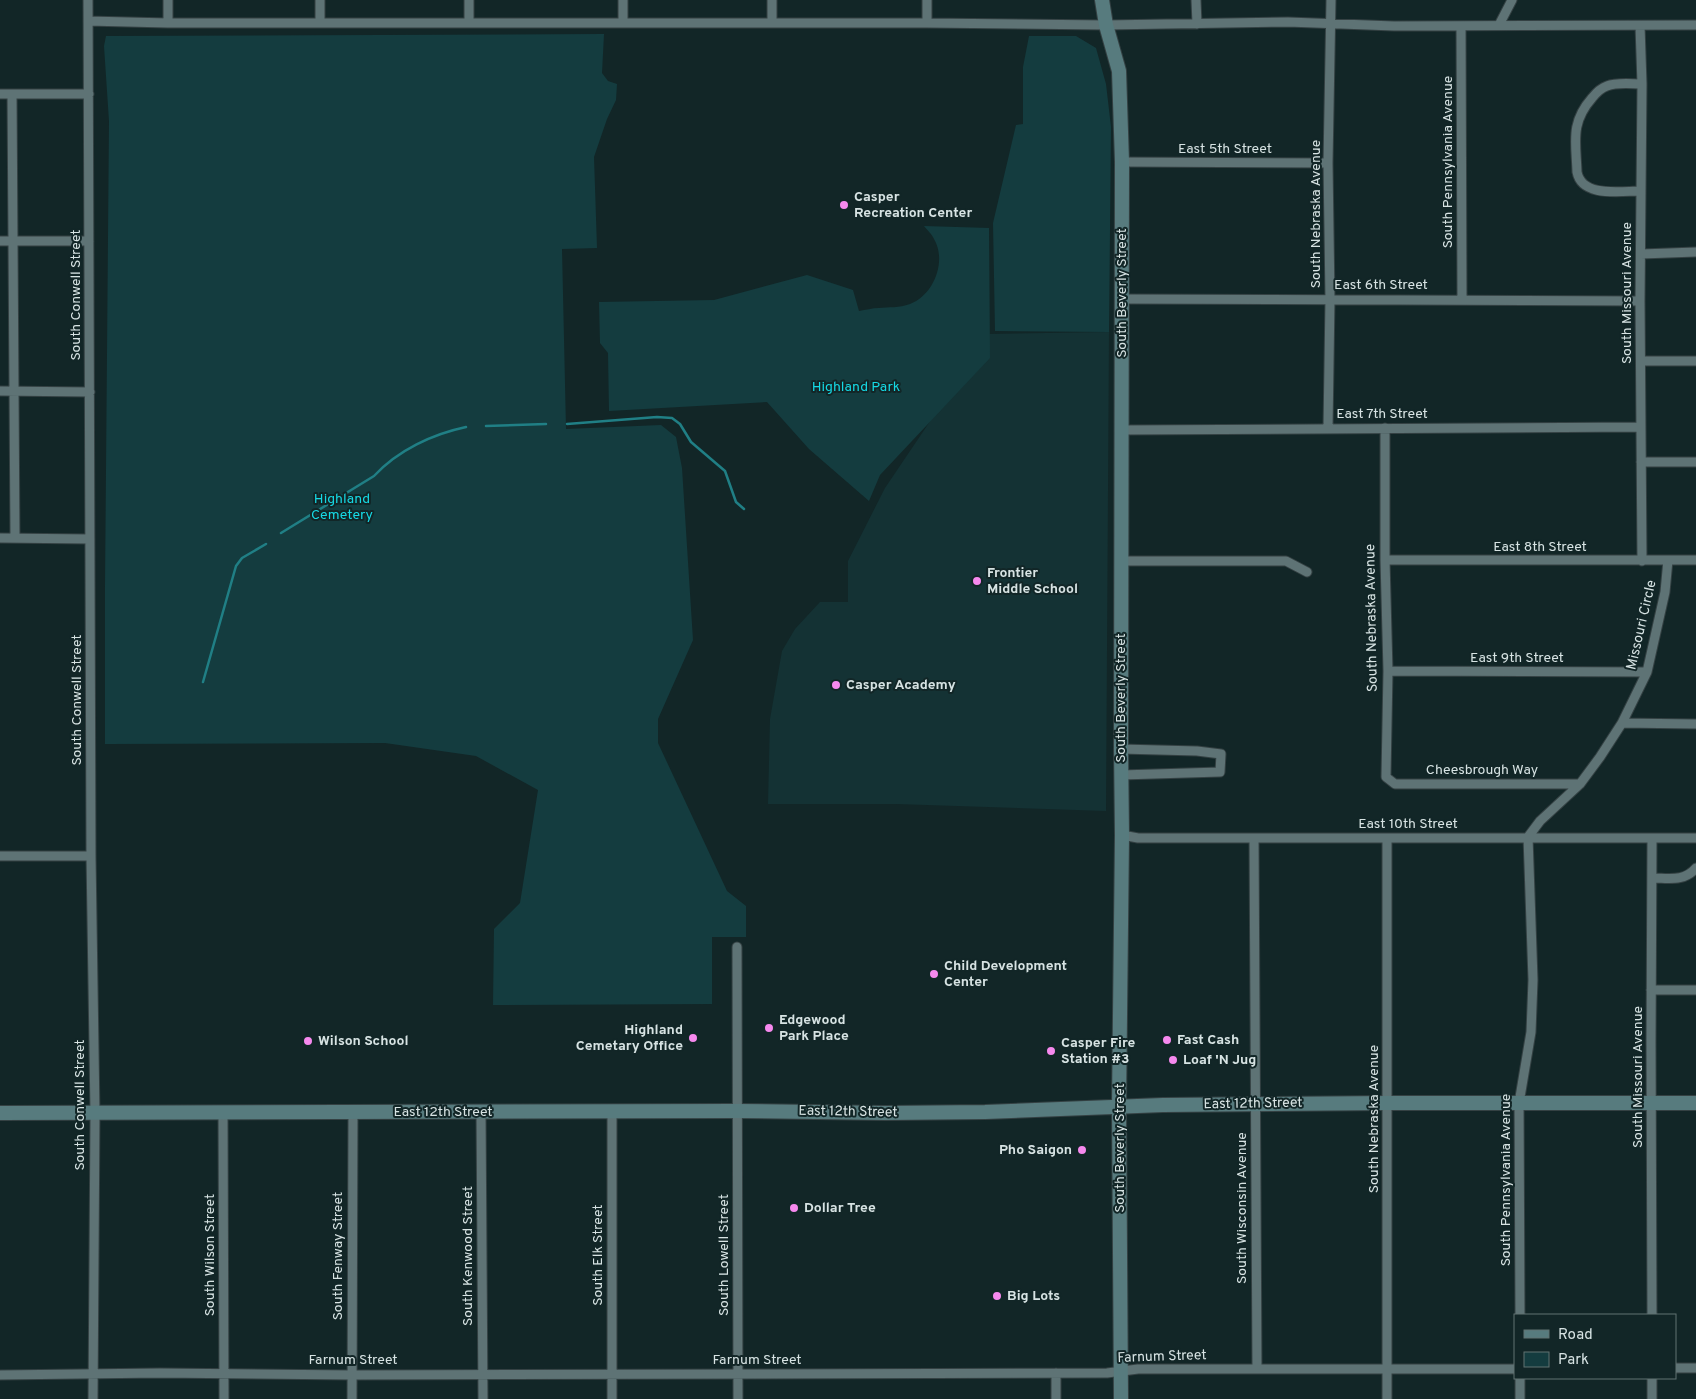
<svg xmlns="http://www.w3.org/2000/svg" width="1696" height="1399" font-family="Overpass,sans-serif">
  <style>
    .built { fill: #143234 }
    .green { fill: #143c3f }
    .lines { fill: none; stroke-linecap: round; stroke-linejoin: round }
    .stream { stroke: #207f85; stroke-width: 2.5 }
    .street-casing { stroke: #344143; stroke-width: 11 }
    .secondary-casing { stroke: #344143; stroke-width: 16 }
    .street { stroke: #5e7375; stroke-width: 9 }
    .secondary { stroke: #577b7e; stroke-width: 14 }
    .poi-dot { fill: #f689ee; stroke: #122627; stroke-width: 2 }
    .labels { text-anchor: middle; dominant-baseline: central; stroke-width: 4; stroke-linejoin: round; paint-order: stroke }
    .street-label { font-size: 14px; fill: #d7e3e3; stroke: #122627 }
    .poi-label { font-size: 14px; font-weight: bold; fill: #d7e3e3; stroke: #122627; text-anchor: start }
    .park-label { font-size: 14px; fill: #16d9e4; stroke: #122627 }
  </style>
  <rect width="100%" height="100%" fill="#122627"/>
  <path class="built" d="M1109,332L1106,811L896,804H768L770,719L782,651L795,629L820,602H848V561L885,488L989,334Z"/>
  <path class="green" d="M604,34L602,73L608,81L617,84L616,100L607,119L594,157L597,248L562,249L566,429L661,425L676,437L682,468L693,640L658,719V743L727,891L746,906V937H712V1004L493,1005L494,929L520,903L538,790L476,756L385,743L105,744V587L109,121L104,46L106,36Z
    M1029,36H1076L1096,48L1106,84L1111,127L1109,332L995,331L993,223L1016,125L1023,124V67Z
    M924,226L989,228L990,358L880,475L869,501L809,449L767,402L609,411L608,353L600,343L599,302L714,300L807,275L853,290L859,311C866,310 872,308 879,308C889,307 899,308 910,304C934,295 947,261 934,239C932,234 927,230 924,226Z"/>
  <g class="lines">
    <path class="stream" d="M567,424L657,417L672,418L680,424L691,442L725,471L736,502L744,509
      M486,426L546,424
      M281,533L374,476C398,450 433,434 466,427
      M203,682L236,566L242,558L266,544"/>
    <defs>
      <path id="street" d="M88,0L91,856L95,1113L93,1399
        M320,0V22
        M1196,0L1197,24
        M88,21L168,23H927L1106,25L1288,22L1394,26L1696,25
        M623,22V0
        M168,23V0
        M469,23V0
        M772,23V0
        M927,23V0
        M1499,25L1512,0
        M1461,26L1462,299
        M1640,26L1642,84L1640,301L1642,561
        M0,94H89
        M12,94L15,538
        M1122,162L1328,163
        M1640,191C1621,191 1582,198 1577,172C1576,142 1570,123 1592,98C1596,93 1601,88 1607,86C1617,82 1631,84 1642,84
        M0,241H89
        M1641,254L1696,252
        M1122,299L1640,301
        M1641,361H1696
        M0,391L90,392
        M1328,428L1330,299L1328,163L1331,0
        M1385,428V560L1388,671L1386,777L1395,784H1580
        M1122,430L1641,427
        M1641,462H1696
        M0,538L90,539
        M1385,560H1696
        M1122,561H1286L1307,572
        M1388,671L1647,672
        M1622,723L1696,724
        M1121,749L1197,751L1221,754L1220,772L1121,775
        M1122,835L1138,838H1696
        M1254,838L1257,1369
        M0,856H91
        M1652,878C1669,878 1684,882 1696,868
        M737,947L738,1399
        M1651,990H1696
        M223,1112L224,1399
        M481,1112L483,1399
        M1520,1315L1519,1103L1531,1032L1533,980L1528,837L1540,821L1580,784L1600,757L1622,723L1647,672L1665,592L1668,560
        M1652,1315L1651,1043L1652,838
        M1675,1368H1696
        M0,1375L160,1373L352,1375L1107,1373L1138,1369H1515
        M1520,1378V1399
        M1652,1378V1399
        M352,1399L353,1113
        M612,1399V1112
        M1056,1399V1373
        M1387,1399V838"/>
      <path id="secondary" d="M1102,0L1106,25L1119,71L1122,162L1121,749L1122,835L1119,1106L1121,1399
        M0,1113L737,1111L885,1113L985,1112L1163,1105L1388,1103H1696"/>
    </defs>
    <use href="#street" class="street-casing"/>
    <use href="#secondary" class="secondary-casing"/>
    <use href="#street" class="street"/>
    <use href="#secondary" class="secondary"/>
  </g>
  <g class="poi-dot">
    <circle cx="844" cy="205" r="5"/>
    <circle cx="977" cy="581" r="5"/>
    <circle cx="836" cy="685" r="5"/>
    <circle cx="934" cy="974" r="5"/>
    <circle cx="769" cy="1028" r="5"/>
    <circle cx="693" cy="1038" r="5"/>
    <circle cx="1167" cy="1040" r="5"/>
    <circle cx="308" cy="1041" r="5"/>
    <circle cx="1051" cy="1051" r="5"/>
    <circle cx="1173" cy="1060" r="5"/>
    <circle cx="1082" cy="1150" r="5"/>
    <circle cx="794" cy="1208" r="5"/>
    <circle cx="997" cy="1296" r="5"/>
  </g>
  <g class="labels">
    <g class="street-label">
      <text x="1225" y="149">East 5th Street</text>
      <text transform="translate(1448 162) rotate(-90)">South Pennsylvania Avenue</text>
      <text transform="translate(1316 214) rotate(-90)">South Nebraska Avenue</text>
      <text x="1381" y="285">East 6th Street</text>
      <text transform="translate(1122 293) rotate(-90)">South Beverly Street</text>
      <text transform="translate(1627 293) rotate(-90)">South Missouri Avenue</text>
      <text transform="translate(76 295) rotate(-90)">South Conwell Street</text>
      <text x="1382" y="414">East 7th Street</text>
      <text x="1540" y="547">East 8th Street</text>
      <text transform="translate(1372 618) rotate(-91)">South Nebraska Avenue</text>
      <text transform="translate(1642 625) rotate(-77)">Missouri Circle</text>
      <text x="1517" y="658">East 9th Street</text>
      <text transform="translate(1121 698) rotate(-90)">South Beverly Street</text>
      <text transform="translate(77 700) rotate(-90)">South Conwell Street</text>
      <text x="1482" y="770">Cheesbrough Way</text>
      <text x="1408" y="824">East 10th Street</text>
      <text transform="translate(1638 1077) rotate(-90)">South Missouri Avenue</text>
      <text transform="translate(1253 1104) rotate(-1)">East 12th Street</text>
      <text transform="translate(80 1105) rotate(-90)">South Conwell Street</text>
      <text x="443" y="1112">East 12th Street</text>
      <text transform="translate(848 1112) rotate(1)">East 12th Street</text>
      <text transform="translate(1374 1119) rotate(-90)">South Nebraska Avenue</text>
      <text transform="translate(1120 1148) rotate(-90)">South Beverly Street</text>
      <text transform="translate(1506 1180) rotate(-90)">South Pennsylvania Avenue</text>
      <text transform="translate(1242 1208) rotate(-90)">South Wisconsin Avenue</text>
      <text transform="translate(210 1255) rotate(-90)">South Wilson Street</text>
      <text transform="translate(598 1255) rotate(-90)">South Elk Street</text>
      <text transform="translate(724 1255) rotate(-90)">South Lowell Street</text>
      <text transform="translate(338 1256) rotate(-90)">South Fenway Street</text>
      <text transform="translate(468 1256) rotate(-90)">South Kenwood Street</text>
      <text transform="translate(1162 1357) rotate(-2)">Farnum Street</text>
      <text x="353" y="1360">Farnum Street</text>
      <text x="757" y="1360">Farnum Street</text>
    </g>
    <g class="poi-label">
      <text x="854" y="197">Casper<tspan x="854" dy="16">Recreation Center</tspan></text>
      <text x="987" y="573">Frontier<tspan x="987" dy="16">Middle School</tspan></text>
      <text x="846" y="685">Casper Academy</text>
      <text x="944" y="966">Child Development<tspan x="944" dy="16">Center</tspan></text>
      <text x="779" y="1020">Edgewood<tspan x="779" dy="16">Park Place</tspan></text>
      <text x="683" y="1030" text-anchor="end">Highland<tspan x="683" dy="16">Cemetary Office</tspan></text>
      <text x="1177" y="1040">Fast Cash</text>
      <text x="318" y="1041">Wilson School</text>
      <text x="1061" y="1043">Casper Fire<tspan x="1061" dy="16">Station #3</tspan></text>
      <text x="1183" y="1060">Loaf 'N Jug</text>
      <text x="1072" y="1150" text-anchor="end">Pho Saigon</text>
      <text x="804" y="1208">Dollar Tree</text>
      <text x="1007" y="1296">Big Lots</text>
    </g>
    <g class="park-label">
      <text x="856" y="387">Highland Park</text>
      <text x="342" y="499">Highland<tspan x="342" dy="16">Cemetery</tspan></text>
    </g>
  </g>
  <rect x="1514" y="1314" width="162" height="65" fill="#122627" stroke="#617272"/>
  <rect x="1524" y="1330" width="25" height="8" fill="#577b7e" stroke="#617272"/>
  <text x="1558" y="1339" font-size="15" fill="#d7e3e3">Road</text>
  <rect x="1524" y="1352" width="25" height="15" fill="#143c3f" stroke="#617272"/>
  <text x="1558" y="1364" font-size="15" fill="#d7e3e3">Park</text>
</svg>
